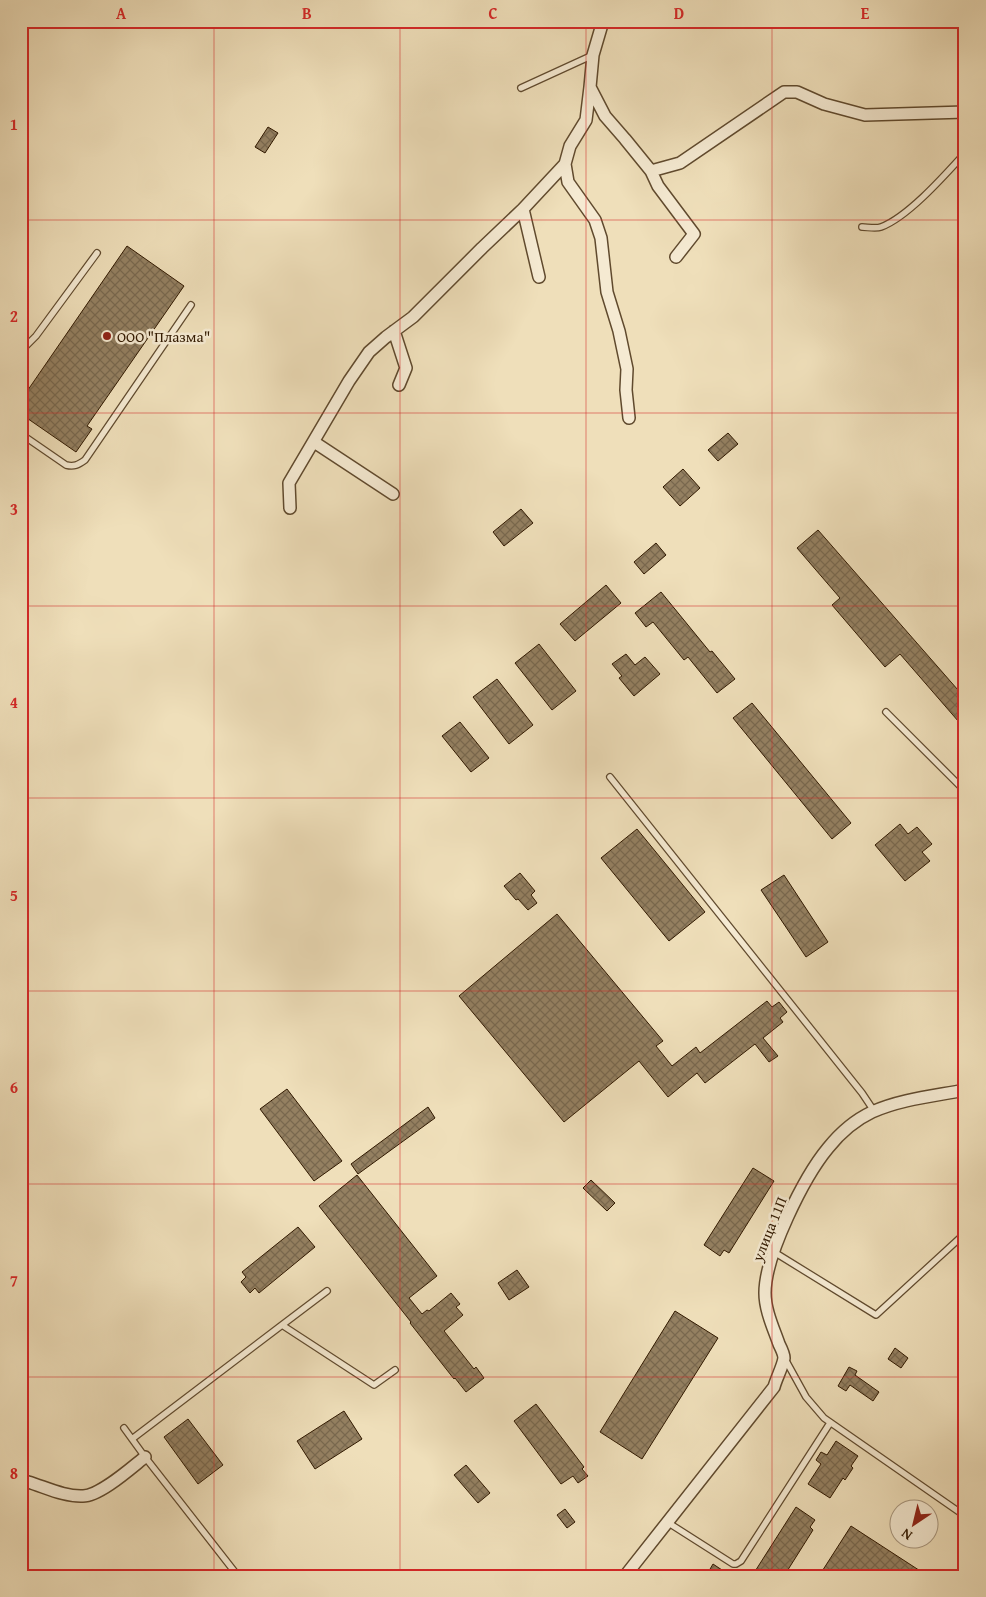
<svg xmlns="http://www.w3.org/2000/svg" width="986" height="1597" font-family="'Gentium Book Plus',serif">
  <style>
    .building { fill: url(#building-cross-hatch); stroke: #311900 }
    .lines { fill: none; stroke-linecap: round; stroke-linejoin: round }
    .lane-casing { stroke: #604a2e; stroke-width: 8 }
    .street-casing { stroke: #604a2e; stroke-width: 14 }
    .lane { stroke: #f5ead2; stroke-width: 5.5 }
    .street { stroke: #f5ead2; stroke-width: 11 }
    .grid { fill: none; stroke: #d62828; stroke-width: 1; stroke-opacity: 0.55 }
    .poi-dot { fill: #8f2418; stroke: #f5ead2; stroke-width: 2 }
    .labels { text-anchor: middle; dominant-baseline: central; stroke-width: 5; stroke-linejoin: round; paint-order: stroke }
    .poi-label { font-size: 15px; fill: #311900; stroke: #f5ead2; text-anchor: start }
    .street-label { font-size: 15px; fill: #311900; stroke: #f5ead2 }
    .neatline { fill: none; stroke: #d62828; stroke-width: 2 }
    .grid-label { font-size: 16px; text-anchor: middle; font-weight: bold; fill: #d62828 }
  </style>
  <defs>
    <pattern id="building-cross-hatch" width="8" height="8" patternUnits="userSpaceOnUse" patternTransform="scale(1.25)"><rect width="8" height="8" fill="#948061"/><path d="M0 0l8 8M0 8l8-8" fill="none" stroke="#79684e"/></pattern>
  </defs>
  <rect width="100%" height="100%" fill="#efdfba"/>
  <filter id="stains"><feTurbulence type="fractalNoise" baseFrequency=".004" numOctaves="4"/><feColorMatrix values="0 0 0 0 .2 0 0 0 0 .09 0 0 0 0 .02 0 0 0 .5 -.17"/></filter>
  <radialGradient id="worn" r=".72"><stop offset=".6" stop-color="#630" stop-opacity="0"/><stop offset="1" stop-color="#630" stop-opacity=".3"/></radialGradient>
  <path class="building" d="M268,127L278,133L265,153L255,147Z
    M127,246L184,286L87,426L92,429L76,452L21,414V400Z
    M728,433L738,444L718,461L708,450Z
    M683,469L700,488L680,506L663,487Z
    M521,509L533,523L504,546L493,532Z
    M818,530L965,698V729L900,654L885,667L832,605L840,598L797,548Z
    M656,543L666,555L644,574L634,562Z
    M606,585L621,603L575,641L560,624Z
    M661,592L710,652L712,651L735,679L717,693L688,657L684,660L653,622L646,627L635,613Z
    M539,644L576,691L552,710L515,663Z
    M626,654L635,665L645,657L660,674L634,696L619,678L622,676L612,664Z
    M497,679L533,725L509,744L473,697Z
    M752,703L851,823L832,839L733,718Z
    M460,722L489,758L471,772L442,736Z
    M900,824L908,834L917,827L932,844L922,852L930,861L905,881L875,845Z
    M637,829L705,912L669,941L601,858Z
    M520,873L535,891L531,895L537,903L528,910L518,899L516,900L504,886Z
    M784,875L828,942L806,957L761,890Z
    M557,914L663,1041L656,1046L672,1066L696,1047L700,1053L767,1001L772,1007L779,1002L787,1012L780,1018L783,1022L763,1038L778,1056L769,1062L755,1044L705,1083L697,1073L668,1097L639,1061L564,1122L459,996Z
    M287,1089L342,1161L314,1181L260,1109Z
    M428,1107L435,1118L358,1174L351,1164Z
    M753,1168L774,1181L729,1253L724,1250L720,1256L704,1245Z
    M357,1175L437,1276L409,1298L422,1314L427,1310L429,1311L451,1293L460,1304L456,1307L463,1315L444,1331L474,1369L476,1367L484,1378L466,1392L455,1378L454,1379L410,1323L411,1322L319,1206Z
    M591,1180L615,1203L607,1211L583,1188Z
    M298,1227L315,1247L259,1293L255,1288L250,1293L241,1282L246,1277L242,1272Z
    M517,1270L529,1287L509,1300L498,1283Z
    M675,1311L718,1338L642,1459L600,1432Z
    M895,1348L908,1358L901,1368L888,1359Z
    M849,1367L857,1371L855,1375L879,1392L873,1401L850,1385L846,1391L838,1386Z
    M536,1404L584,1467L582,1469L588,1476L578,1483L573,1476L561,1484L514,1421Z
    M344,1411L362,1439L315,1469L297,1441Z
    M188,1419L223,1465L198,1484L164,1437Z
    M836,1441L858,1456L851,1466L853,1468L845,1480L843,1478L830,1498L808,1484L821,1464L816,1460L821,1452L827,1455Z
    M466,1465L490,1493L478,1503L454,1475Z
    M796,1507L815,1520L810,1527L813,1530L784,1576H752Z
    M565,1509L575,1522L567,1528L557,1515Z
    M851,1526L928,1576H819Z
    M713,1564L731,1576H706Z"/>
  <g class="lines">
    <defs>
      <path id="lane" d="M521,88L593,55
        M862,227C867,227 876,229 881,227C908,217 945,175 965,153
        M21,351L36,336L97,253
        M21,434L66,465C74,467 78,465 85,460L191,305
        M886,712L965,791
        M610,777L862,1093L874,1111
        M774,1252L876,1315L961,1237L965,1240
        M282,1325L327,1291
        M785,1359L806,1397L824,1418L965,1516
        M124,1428L145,1457L238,1576
        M132,1439L282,1325L374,1385L395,1370
        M667,1522L733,1564H736L741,1561L830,1423"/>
      <path id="street" d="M603,21L593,55L590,87L605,116L625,139L651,171L680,163L784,92H797L824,104L865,115L965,112
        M590,87L586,120L570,146L565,164L568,182L595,220L601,238L607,292L619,331L627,369L626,390L629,418
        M651,171L658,186L694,234L676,257
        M523,209L539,277
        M394,331L406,368L399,385
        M314,442L393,494
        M290,508L289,483L349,381L369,352L386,337L413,317L482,248L523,209L565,164
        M21,1481L28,1482C45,1487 65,1497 83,1496C100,1496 131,1468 145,1457
        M625,1576L774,1387C776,1379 783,1366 784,1358C784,1354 781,1348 779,1344C773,1327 765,1310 765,1293C765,1255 804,1177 828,1148C840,1133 855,1120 872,1112C901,1099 934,1096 965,1090"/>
    </defs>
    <use href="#lane" class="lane-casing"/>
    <use href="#street" class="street-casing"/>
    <use href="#lane" class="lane"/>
    <use href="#street" class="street"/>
  </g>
  <path class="grid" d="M214,21V1576M400,21V1576M586,21V1576M772,21V1576M21,220H965M21,413H965M21,606H965M21,798H965M21,991H965M21,1184H965M21,1377H965"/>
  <circle class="poi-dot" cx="107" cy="336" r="5"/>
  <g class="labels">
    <g class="poi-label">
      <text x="117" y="336">ООО "Плазма"</text>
    </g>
    <g class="street-label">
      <text transform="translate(769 1229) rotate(-68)">улица 11П</text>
    </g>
  </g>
  <rect width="986" height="1597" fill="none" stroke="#efdfba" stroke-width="55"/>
  <g transform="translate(914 1524) rotate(215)"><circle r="24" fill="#f5ead2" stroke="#a7967e"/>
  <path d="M0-4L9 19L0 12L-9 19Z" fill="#8f2418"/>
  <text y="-8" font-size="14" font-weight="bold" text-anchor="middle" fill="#311900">N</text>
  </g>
  <rect x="28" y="28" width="930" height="1542" class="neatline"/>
  <g class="grid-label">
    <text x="121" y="19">A</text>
    <text x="307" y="19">B</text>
    <text x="493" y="19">C</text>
    <text x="679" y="19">D</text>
    <text x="865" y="19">E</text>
    <text x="14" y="130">1</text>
    <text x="14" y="322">2</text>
    <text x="14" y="515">3</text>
    <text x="14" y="708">4</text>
    <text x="14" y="901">5</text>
    <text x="14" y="1093">6</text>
    <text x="14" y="1286">7</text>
    <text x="14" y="1479">8</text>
  </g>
  <rect width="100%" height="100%" filter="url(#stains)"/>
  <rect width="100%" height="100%" fill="url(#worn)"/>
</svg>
